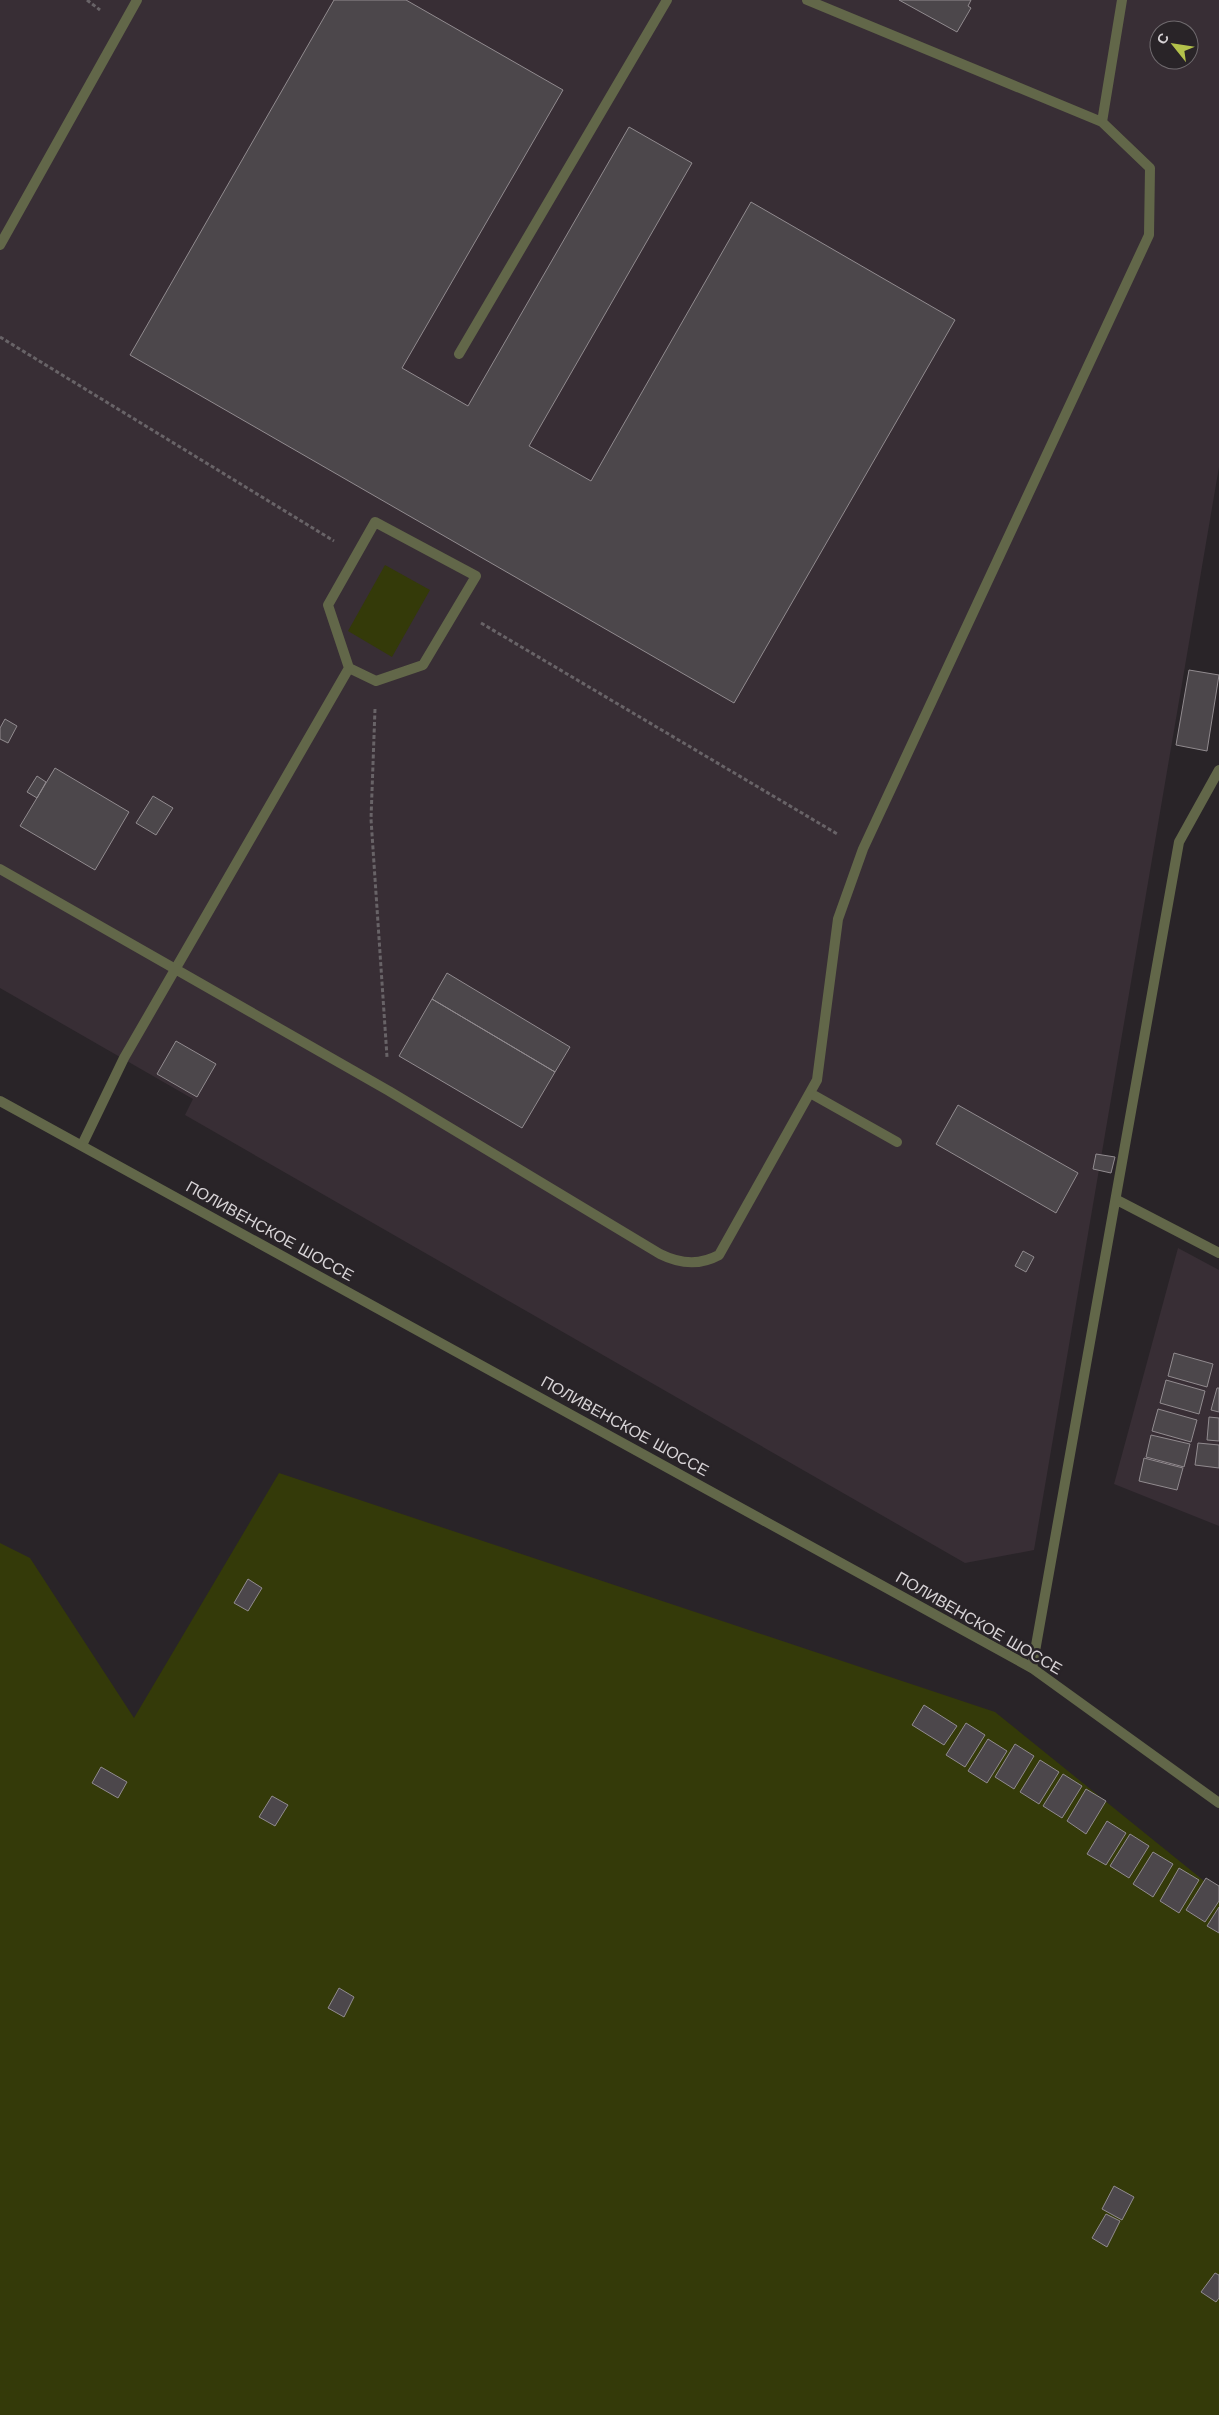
<svg xmlns="http://www.w3.org/2000/svg" width="1219" height="2415" font-family="'Work Sans',sans-serif">
  <style>
    .built { fill: #382e35; fill-rule: evenodd }
    .green { fill: #343a09 }
    .building { fill: #4c474b; stroke: #918b8f }
    .lines { fill: none; stroke-linecap: round; stroke-linejoin: round }
    .path { stroke: #686367; stroke-width: 3; stroke-dasharray: 4 2.5; stroke-linecap: butt }
    .service { stroke: #626749; stroke-width: 10 }
    .tertiary { stroke: #626749; stroke-width: 10 }
    .labels { text-anchor: middle; dominant-baseline: central; stroke-width: 5; stroke-linejoin: round; paint-order: stroke }
    .street-label { font-size: 16px; fill: #d7d3d6; stroke: #292428 }
  </style>
  <rect width="100%" height="100%" fill="#292428"/>
  <path class="built" d="M0,0H1219V467L1034,1550L965,1563L185,1115L193,1099L0,988ZM1159,30H1189V60H1159Z
    M1178,1248L1219,1270V1526L1114,1484Z"/>
  <path class="green" d="M385,565L430,590L392,657L348,631Z
    M279,1473L995,1712L1219,1893V2415H0V1543L30,1558L134,1718Z"/>
  <path class="building" d="M334,0H406L563,90L402,368L468,406L629,127L692,163L529,446L591,481L751,202L955,320L734,703L130,355Z
    M899,0H971L968,6L971,8L957,32Z
    M1189,670L1219,675L1207,751L1176,745Z
    M5,719L17,726L8,743L0,739V728Z
    M55,768L129,812L95,870L20,826Z
    M37,776L46,782L37,798L27,792Z
    M153,796L173,808L156,835L136,823Z
    M447,973L570,1047L555,1072L432,999Z
    M432,999L555,1072L522,1128L399,1056Z
    M176,1041L216,1064L197,1097L157,1074Z
    M958,1105L1078,1173L1056,1213L936,1144Z
    M1096,1154L1115,1157L1111,1173L1093,1169Z
    M1023,1251L1034,1257L1026,1272L1015,1266Z
    M1174,1353L1213,1364L1207,1387L1168,1376Z
    M1166,1380L1205,1391L1199,1414L1160,1403Z
    M1217,1388H1219V1412L1211,1410Z
    M1158,1409L1197,1420L1191,1442L1152,1431Z
    M1209,1417L1219,1418V1441L1207,1440Z
    M1151,1435L1190,1444L1184,1467L1146,1457Z
    M1198,1443L1219,1445V1468L1195,1465Z
    M1144,1458L1183,1468L1177,1490L1139,1481Z
    M248,1579L262,1588L248,1611L234,1603Z
    M924,1705L957,1726L944,1745L912,1725Z
    M966,1723L985,1735L965,1767L946,1755Z
    M988,1739L1007,1751L987,1783L968,1771Z
    M1015,1744L1034,1756L1014,1789L995,1777Z
    M1040,1760L1059,1772L1039,1804L1020,1792Z
    M101,1767L127,1782L118,1798L92,1783Z
    M1063,1774L1082,1786L1062,1818L1043,1806Z
    M1086,1789L1106,1801L1086,1834L1067,1821Z
    M272,1796L288,1805L275,1826L259,1817Z
    M1107,1821L1126,1833L1106,1865L1087,1854Z
    M1130,1834L1149,1846L1129,1878L1110,1866Z
    M1153,1852L1173,1864L1153,1897L1133,1884Z
    M1179,1868L1199,1880L1179,1913L1160,1901Z
    M1206,1878L1219,1886V1901L1205,1922L1186,1910Z
    M1219,1907V1933L1207,1926Z
    M339,1988L354,1997L344,2017L328,2008Z
    M1114,2186L1134,2197L1122,2220L1102,2209Z
    M1106,2214L1120,2221L1107,2247L1092,2238Z
    M1215,2273L1219,2275V2298L1216,2302L1201,2292Z"/>
  <g class="lines">
    <path class="path" d="M87,0L100,10
      M0,337L334,541
      M481,623L839,835
      M375,709L371,819L387,1057"/>
    <path class="service" d="M1102,122L1122,0
      M0,245L137,0
      M459,354L667,0
      M0,869L389,1091L660,1254C680,1264 699,1266 719,1255L817,1080L838,919L863,849L1149,235L1150,168L1102,122L807,0
      M810,1093L897,1142
      M82,1145L124,1058L349,668L328,605L375,522L476,576L423,665L376,681L349,668
      M1117,1200L1219,1253
      M1032,1668L1179,842L1219,770"/>
    <path class="tertiary" d="M0,1101L1032,1668L1219,1803"/>
  </g>
  <g class="labels">
    <g class="street-label">
      <text transform="translate(270 1231) rotate(29)">ПОЛИВЕНСКОЕ ШОССЕ</text>
      <text transform="translate(625 1426) rotate(29)">ПОЛИВЕНСКОЕ ШОССЕ</text>
      <text transform="translate(979 1623) rotate(30)">ПОЛИВЕНСКОЕ ШОССЕ</text>
    </g>
  </g>
  <g transform="translate(1174 45) rotate(300)"><circle r="24" fill="#292428" stroke="#6f6a6e"/>
  <path d="M0-4L9 19L0 12L-9 19Z" fill="#b3c24b"/>
  <text y="-8" font-size="14" font-weight="bold" text-anchor="middle" fill="#d7d3d6">С</text>
  </g>
</svg>
